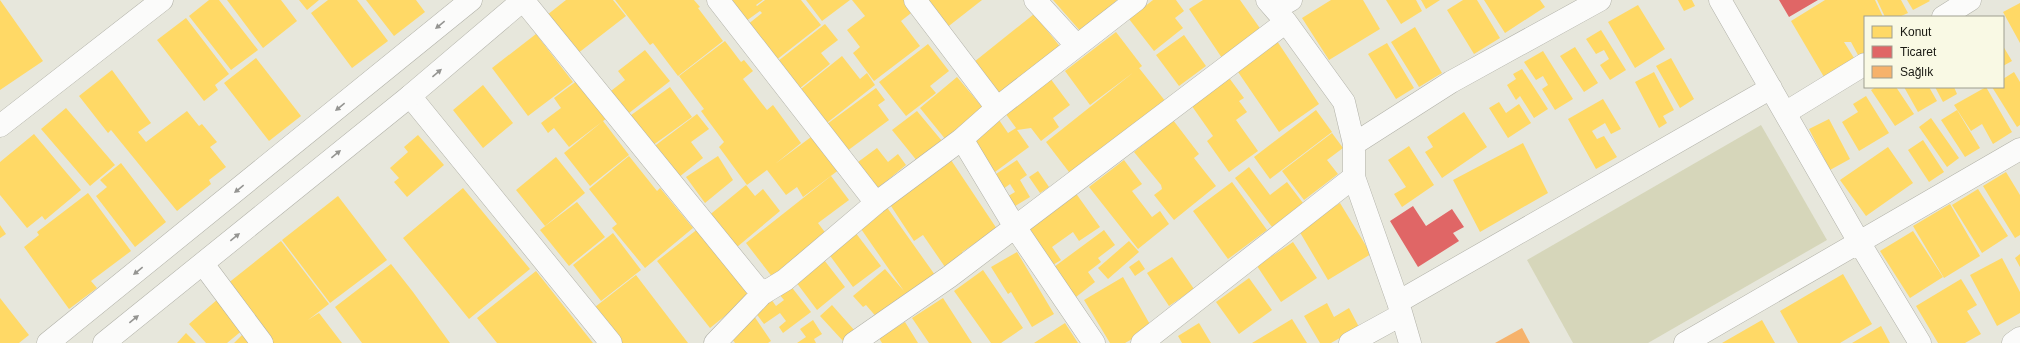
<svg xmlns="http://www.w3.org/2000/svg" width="2020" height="343" font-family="Helvetica,sans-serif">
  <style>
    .green { fill: #d6d6ba }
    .homes { fill: #ffd966 }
    .shops { fill: #e06666 }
    .health { fill: #f6b26b }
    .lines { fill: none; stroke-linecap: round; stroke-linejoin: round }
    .minor-casing { stroke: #b1b1a8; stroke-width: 23 }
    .secondary-casing { stroke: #b1b1a8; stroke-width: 23 }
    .minor { stroke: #fbfbfa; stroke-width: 22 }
    .secondary { stroke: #fbfbfa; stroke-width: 22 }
    .oneway { fill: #959592 }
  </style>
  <rect width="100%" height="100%" fill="#e7e7dc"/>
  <path class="green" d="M1761,125L1827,240L1648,343H1573L1527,260Z"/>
  <path class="homes" d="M0,0L43,61L0,90Z
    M209,0H219L258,50L231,70L189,16Z
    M227,0H281L297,21L263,48Z
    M299,0H319L307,10Z
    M328,0H357L388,41L352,68L311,13Z
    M366,0H416L425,12L394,36Z
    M566,0H613L626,16L577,54L547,15Z
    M615,0H694L700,7L698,8L723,41L678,76L653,43L650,45Z
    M729,0H763L756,5L757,6L765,0H801L821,25L775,61L747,25L762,13L760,11L746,21Z
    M806,0H850L822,21Z
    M852,0H907L915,10L901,21L920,46L874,81L853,53L860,47L847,30L865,16Z
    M922,0H982L945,29Z
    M1053,0H1117L1082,33Z
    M1153,0H1176L1184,11L1175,18L1183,28L1154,51L1129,19Z
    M1203,0H1240L1264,34L1224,61L1189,9Z
    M1331,0H1363L1380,29L1329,60L1302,18Z
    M1386,0H1416L1422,11L1401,24Z
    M1421,0H1440L1426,9Z
    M1463,0H1477L1500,38L1474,54L1447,10Z
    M1484,0H1540L1545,7L1505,33Z
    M1678,0H1692L1695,6L1684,11Z
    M1825,0H1875L1883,17H1865V54L1859,57L1851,42H1844L1854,58L1824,77L1791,21Z
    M1877,0H1901L1908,13L1899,17H1885Z
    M1907,0H1929L1930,1L1913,10Z
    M2020,3V43L2003,12Z
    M1638,5L1665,49L1635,68L1608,22Z
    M1034,14L1062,49L1001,97L974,62Z
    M186,18L229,74L215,85L218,90L204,101L157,40Z
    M825,24L838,40L821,53L830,64L799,89L773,65Z
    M1415,27L1442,73L1419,87L1391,42Z
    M1601,30L1626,70L1610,80L1600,65L1609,59L1604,50L1596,54L1586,39Z
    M1116,32L1142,66L1090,105L1065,71Z
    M536,34L573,82L528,116L492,68Z
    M1184,35L1206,66L1179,86L1156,55Z
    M725,41L741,62L744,60L753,71L743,79L767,110L773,105L801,143L775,164L815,134L840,169L803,197L797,187L786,195L767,170L747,185L719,147L724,142L701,111L704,109L679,76Z
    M1277,41L1319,104L1279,132L1236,69Z
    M1387,43L1414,88L1396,99L1368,54Z
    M928,44L949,71L930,86L936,93L906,116L879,82Z
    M2003,46L2012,61L2003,66Z
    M1575,47L1598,83L1584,92L1560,56Z
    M645,50L670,81L624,117L607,94L625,80L618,71Z
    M1543,51L1573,99L1555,110L1542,89L1548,85L1543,76L1536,80L1524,62Z
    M842,56L860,79L867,73L875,85L823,126L796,93Z
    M256,58L301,116L269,141L224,83Z
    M1671,58L1694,99L1680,108L1656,66Z
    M1139,68L1166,102L1072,176L1046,142Z
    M1522,69L1548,109L1534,118L1520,96L1516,100L1507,85L1516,79L1513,74Z
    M112,70L151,123L138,132L146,142L187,111L199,126L202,124L217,142L210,147L226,167L209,180L211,184L177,211L111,130L108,133L79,96Z
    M1654,72L1674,110L1663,116L1667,123L1659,128L1635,82Z
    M2014,72L2020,82V125L2017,127L1992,87H2003V79Z
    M1227,75L1244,98L1239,101L1247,112L1229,125L1236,120L1258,151L1229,172L1207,141L1213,136L1189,102Z
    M957,77L984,109L946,140L920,108Z
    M1050,78L1070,105L1053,118L1059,127L1041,141L1031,128L1017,130L1029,147L995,172L970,137L997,117L1008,133L1016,128L1005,113Z
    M578,80L607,118L569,147L554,128L548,133L541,123L561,108L554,98Z
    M483,85L513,123L483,148L453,110Z
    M670,87L692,117L649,148L627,118Z
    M1876,87H1896L1914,114L1895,126L1871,90Z
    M1904,87H1929L1937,101L1918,112Z
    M1935,87H1954L1957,94L1943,102Z
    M1986,87L2012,132L1993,144L1982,124L1971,131L1954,105Z
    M876,88L885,100L878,105L889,120L843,154L823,127Z
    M1866,96L1889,133L1859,151L1842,122L1858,112L1853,104Z
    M1603,99L1621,129L1611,134L1605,123L1592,131L1597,139L1604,136L1617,157L1596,169L1568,119Z
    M1499,102L1506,113L1519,104L1531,123L1508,138L1489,108Z
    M66,108L115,165L90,186L41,129Z
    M1316,110L1332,132L1270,179L1254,157Z
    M1957,110L1980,148L1965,157L1941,120Z
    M917,111L947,147L922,167L892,130Z
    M1464,112L1487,147L1442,178L1425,152L1433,147L1427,137Z
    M697,114L709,129L691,142L703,158L674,181L652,148Z
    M1931,118L1959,158L1947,167L1919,127Z
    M1829,119L1850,159L1830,170L1809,129Z
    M1173,120L1199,154L1194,158L1216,186L1174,220L1154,195L1162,189L1161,185L1134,152Z
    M603,121L629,155L590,186L564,153Z
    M1332,133L1343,148L1327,160L1338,174L1304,200L1282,171Z
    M34,134L81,190L45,220L42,216L27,228L0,195V162Z
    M418,135L444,165L407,197L394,182L399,178L390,168L408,152L404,147Z
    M1923,140L1944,172L1929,182L1908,150Z
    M1523,143L1548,193L1480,232L1453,180Z
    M1409,146L1434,185L1402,207L1394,194L1406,187L1388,160Z
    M1888,147L1913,183L1866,216L1840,180Z
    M877,148L888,162L898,154L906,165L878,188L858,162Z
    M629,156L657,191L660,188L693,228L645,268L612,228L617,224L589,189Z
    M718,156L733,180L705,203L686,177Z
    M556,157L585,193L545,226L516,190Z
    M951,160L997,229L962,252L963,255L945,267L923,235L914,241L889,203Z
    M1017,160L1027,175L1020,180L1030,197L1012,208L1005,198L1015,192L1010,184L999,192L990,178Z
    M1124,160L1142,184L1132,191L1152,217L1160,211L1169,224L1138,249L1089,187Z
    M121,163L166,222L135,247L96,196L107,187L100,180Z
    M1249,167L1270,195L1287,182L1303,203L1272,227L1235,178Z
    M1038,171L1049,187L1040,193L1029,177Z
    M2006,172L2020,195V235L2015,238L1983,186Z
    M831,176L849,200L818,223L827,235L773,278L746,243Z
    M1232,182L1267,230L1228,259L1193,211Z
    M746,185L755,196L763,189L780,211L737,247L707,217Z
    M463,188L530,269L469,319L403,238Z
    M1978,189L2008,236L1982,253L1952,205Z
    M1075,192L1100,227L1079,241L1073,232L1052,247L1061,260L1048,268L1022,229Z
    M88,193L131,251L91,281L97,288L69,309L24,247L39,235L37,232Z
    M338,196L387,260L330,303L282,240Z
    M577,202L605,237L569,266L540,230Z
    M1340,203L1371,254L1328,280L1298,229Z
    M1950,204L1980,256L1944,278L1913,226Z
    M886,206L935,275L879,320L866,305L863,307L853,296L885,269L904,291L859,226Z
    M0,225L6,234L0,238Z
    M699,228L751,295L710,328L657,261Z
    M1104,230L1115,245L1098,258L1101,262L1088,272L1095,282L1076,297L1054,267Z
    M1913,231L1943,277L1910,298L1880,251Z
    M855,232L881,266L853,287L828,253Z
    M613,233L641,270L601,301L573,265Z
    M281,241L329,304L308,320L319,313L342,343H272L227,284Z
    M1129,241L1139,252L1108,279L1098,268Z
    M1293,242L1317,278L1281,302L1257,266Z
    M1017,252L1054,314L1032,327L1011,292L1008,294L991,267Z
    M2020,254V267L2015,258Z
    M821,256L845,287L817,310L793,278Z
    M1172,257L1194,289L1169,306L1147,273Z
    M2002,258L2020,292V313L1997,326L1970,275Z
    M1139,260L1145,269L1135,276L1129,267Z
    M391,264L413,292L450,343H362L335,307Z
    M983,270L1023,328L1001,343H991L954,291Z
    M536,271L593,343H497L477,318Z
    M1843,274L1872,324L1840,343H1798L1780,311Z
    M636,275L688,343H622L595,307Z
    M1123,277L1152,328L1125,343H1110L1084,300Z
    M1249,278L1272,310L1239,334L1216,302Z
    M1961,279L1977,305L1967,311L1981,334L1965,343H1938L1916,306Z
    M790,285L811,312L783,333L779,327L786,321L780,313L764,324L755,312L771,299L776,306L784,300L778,293Z
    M0,298L29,335L19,343H0Z
    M943,298L972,343H929L912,318Z
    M218,299L244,329L227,343H206L189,324Z
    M1327,303L1334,317L1349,308L1359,327L1331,343H1320L1304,316Z
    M832,305L855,331L843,341L820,316Z
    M754,316L771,341L768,343H735L728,333Z
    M1292,319L1307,343H1252Z
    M813,320L822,334L814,339L816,343H797L806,337L800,329Z
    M1762,320L1775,343H1722Z
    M905,322L918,343H882L879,338Z
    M1065,323L1078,343H1034Z
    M1199,323L1211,343H1182L1178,336Z
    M1881,326L1890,343H1852Z
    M246,331L257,343H234Z
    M186,333L196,343H177Z"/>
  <path class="shops" d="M1779,0H1818L1789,17Z
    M1413,206L1426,226L1452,209L1464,227L1453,233L1459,241L1418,267L1390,221Z"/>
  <path class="health" d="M1522,328L1530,343H1495Z"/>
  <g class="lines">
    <defs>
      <path id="minor" d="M523,0L762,294
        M718,0L876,203
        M915,0L997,108
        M1035,0L1077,46
        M1267,0L1286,22L1344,102L1354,144V177L1398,302L1410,343
        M1720,0L1859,242L1920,343
        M1275,9L1291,0
        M1943,17L1970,0
        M410,96L611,343
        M1785,113L1865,64
        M0,126L162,0
        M962,139L1015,227L1094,343
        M1354,144L1451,82L1600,0
        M203,264L262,343
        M1398,302L1771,88
        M715,343L762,294L785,280L876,203L962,139L997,108L1136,0
        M854,343L949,277L1286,22
        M1142,343L1354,177
        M1350,343L1401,315
        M1685,343L2020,149
        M2013,343L2020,338"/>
      <path id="secondary" d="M48,343L471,0
        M104,343L410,96L523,0"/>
    </defs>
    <use href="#minor" class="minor-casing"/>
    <use href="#secondary" class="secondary-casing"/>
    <use href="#minor" class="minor"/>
    <use href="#secondary" class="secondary"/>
  </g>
  <defs><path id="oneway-solid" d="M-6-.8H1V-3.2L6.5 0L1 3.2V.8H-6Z"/></defs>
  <g class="oneway">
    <use href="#oneway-solid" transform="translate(440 25) rotate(141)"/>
    <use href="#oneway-solid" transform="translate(437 73) rotate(-40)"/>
    <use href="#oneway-solid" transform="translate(340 107) rotate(141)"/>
    <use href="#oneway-solid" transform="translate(336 154) rotate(-39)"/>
    <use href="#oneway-solid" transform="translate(239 189) rotate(141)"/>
    <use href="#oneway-solid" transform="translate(235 237) rotate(-39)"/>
    <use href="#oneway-solid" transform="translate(138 271) rotate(141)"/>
    <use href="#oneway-solid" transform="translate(134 319) rotate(-39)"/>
  </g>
  <rect x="1864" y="16" width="140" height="72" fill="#f9f9e4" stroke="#9f9f90"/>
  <rect x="1872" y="26" width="20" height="12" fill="#ffd966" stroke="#9f9f90"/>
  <text x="1900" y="36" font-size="12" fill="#191912">Konut</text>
  <rect x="1872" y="46" width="20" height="12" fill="#e06666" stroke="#9f9f90"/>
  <text x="1900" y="56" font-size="12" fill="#191912">Ticaret</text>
  <rect x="1872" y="66" width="20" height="12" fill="#f6b26b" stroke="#9f9f90"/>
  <text x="1900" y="76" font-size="12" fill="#191912">Sağlık</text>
</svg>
